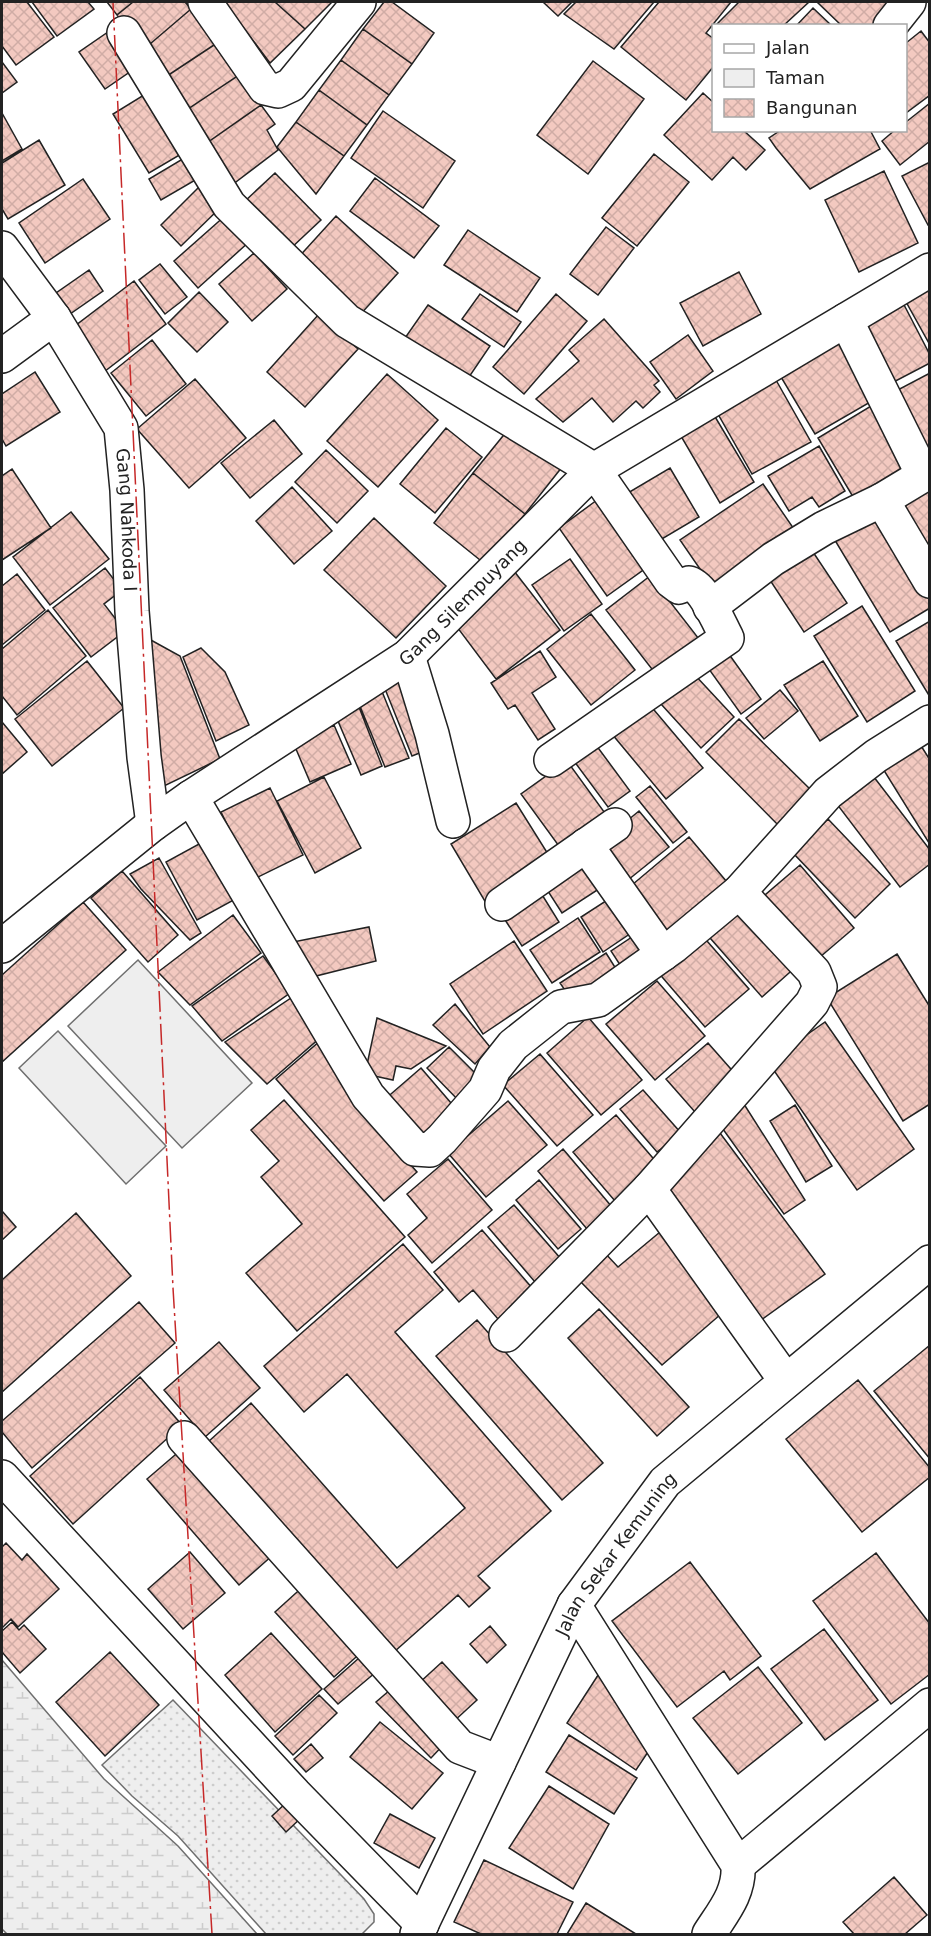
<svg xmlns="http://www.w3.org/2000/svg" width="931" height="1936" font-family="'DejaVu Sans',sans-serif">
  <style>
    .grass { fill: url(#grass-dots); stroke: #6f6f6f; stroke-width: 1.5 }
    .wetland { fill: url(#wetland-marsh); stroke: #6f6f6f; stroke-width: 1.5 }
    .park { fill: #eee; stroke: #6f6f6f; stroke-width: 1.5 }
    .building { fill: url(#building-cross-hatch); stroke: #222; stroke-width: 1.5 }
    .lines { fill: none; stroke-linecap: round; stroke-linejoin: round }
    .minor-casing { stroke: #222; stroke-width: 36 }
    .minor { stroke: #fff; stroke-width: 33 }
    .power { stroke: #c62828; stroke-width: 1.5; stroke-dasharray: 21 4.5 3 4.5; stroke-linecap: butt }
    .labels { text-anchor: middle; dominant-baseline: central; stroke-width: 4.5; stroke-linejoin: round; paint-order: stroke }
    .street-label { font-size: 18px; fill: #222; stroke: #fff }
  </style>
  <defs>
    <pattern id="grass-dots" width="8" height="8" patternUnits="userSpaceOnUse" patternTransform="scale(1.5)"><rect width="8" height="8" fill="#eee"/><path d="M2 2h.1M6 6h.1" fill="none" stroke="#ccc" stroke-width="1.8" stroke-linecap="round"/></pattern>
    <pattern id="wetland-marsh" width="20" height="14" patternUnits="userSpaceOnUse" patternTransform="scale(1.5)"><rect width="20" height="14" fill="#eee"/><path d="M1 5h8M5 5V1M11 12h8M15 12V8" fill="none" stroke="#ccc"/></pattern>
    <pattern id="building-cross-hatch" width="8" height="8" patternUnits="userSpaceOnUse" patternTransform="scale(1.5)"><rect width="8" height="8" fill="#f3c9c0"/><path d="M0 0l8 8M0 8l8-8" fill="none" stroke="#d0aca5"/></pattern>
  </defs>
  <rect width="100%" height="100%" fill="#fff"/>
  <path class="grass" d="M173,1700L364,1899L374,1914V1922L362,1934H266L178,1836L132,1796L102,1765Z"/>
  <path class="wetland" d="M2,1660L104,1779L178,1846L257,1934H7L2,1929Z"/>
  <path class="park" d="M138,960L252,1083L182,1148L68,1026Z
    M58,1031L166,1146L126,1184L19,1068Z"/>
  <path class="building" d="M2,2H27L54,37L16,65L2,46Z
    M32,2H88L94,9L57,36Z
    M107,2H133L117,15Z
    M133,2H185L191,9L143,50L117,15Z
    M224,2H275L305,29L270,63Z
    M275,2H332L305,29Z
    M384,2H392L434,33L412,64L363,29Z
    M543,2H572L558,16Z
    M576,2H654L614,49L564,14Z
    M659,2H731L706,33L714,39V66L686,100L621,47Z
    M739,2H809L783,26H719L717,24Z
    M817,2H894L871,26H842Z
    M813,8L832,26H796Z
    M191,9L217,43L164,78L143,50Z
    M363,29L412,64L389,95L341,60Z
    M921,31L930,43V95L906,113V43Z
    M108,32L134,69L105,89L79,52Z
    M217,43L239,75L185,111L164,78Z
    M341,60L389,95L367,125L319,90Z
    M593,61L644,99L588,174L537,135Z
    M2,62L17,82L2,93Z
    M239,75L261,105L204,145L185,111Z
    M152,90L188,150L149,173L113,114Z
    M319,90L367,125L344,156L296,122Z
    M703,93L714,103V130H743L765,150L746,170L733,157L712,180L664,135Z
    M930,103V141L900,165L882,141L895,130H906V122Z
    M261,105L275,124L267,130L278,150L228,188L204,145Z
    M383,111L455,161L423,208L351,158Z
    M2,113L22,149L2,161Z
    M296,122L344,156L316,194L277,147Z
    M781,130H870L880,149L810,189L776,148L769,138Z
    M39,140L65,185L8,219L2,209V163Z
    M191,154L204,175L161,200L149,179Z
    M654,154L689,182L637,246L602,218Z
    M930,162V224L928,225L902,176Z
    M884,171L918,243L859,272L825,200Z
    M275,173L321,220L289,250L244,202Z
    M375,178L439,226L414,258L350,211Z
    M83,179L110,219L45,263L19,223Z
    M202,184L223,205L181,246L161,225Z
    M226,215L250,241L198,288L174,261Z
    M336,216L398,273L358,317L296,260Z
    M606,227L634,248L598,295L570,274Z
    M468,230L540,278L517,312L444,265Z
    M254,253L287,289L252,321L219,284Z
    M160,264L187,297L165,314L139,280Z
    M89,270L103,291L60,321L46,300Z
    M739,272L761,314L703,346L680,303Z
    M134,281L166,324L100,375L67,332Z
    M930,286V345L905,300Z
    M199,292L228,322L197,352L168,323Z
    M480,294L521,322L504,347L462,319Z
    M556,294L587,321L524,394L493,367Z
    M901,299L930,355V363L886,386L854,324Z
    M428,305L490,346L467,380L405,338Z
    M319,314L358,349L305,407L267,372Z
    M604,319L659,381L654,385L660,392L643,408L636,401L613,422L592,398L563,422L536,399L579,361L569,350Z
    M688,335L713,371L676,399L650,362Z
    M842,335L879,397L815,434L778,372Z
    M152,340L186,384L146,416L111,373Z
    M35,372L60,412L6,446L2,439V394Z
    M772,373L811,442L752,474L714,407Z
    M930,373V459L890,394Z
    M387,374L438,420L378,487L327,441Z
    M195,379L246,438L189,488L137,429Z
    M876,403L917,472L859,507L818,438Z
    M711,410L754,482L720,503L678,431Z
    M274,420L302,454L250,498L221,463Z
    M511,426L562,467L525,514L473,473Z
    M446,428L482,457L435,513L400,484Z
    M819,446L845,491L819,507L812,497L789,511L768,476Z
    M326,450L368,491L337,523L295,482Z
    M670,468L699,517L650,546L621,497Z
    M12,469L51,528L2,560V476Z
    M473,473L525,514L485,564L434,523Z
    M763,484L796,532L713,588L680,540Z
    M292,487L332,531L294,564L256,521Z
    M930,490V563L897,509Z
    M597,500L646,568L607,596L559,528Z
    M877,504L930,591V608L890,632L830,532Z
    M71,512L109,559L50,605L13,557Z
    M374,518L446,586L396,638L324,570Z
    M807,543L847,603L804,632L764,571Z
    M570,559L602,604L564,631L532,585Z
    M105,568L122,590L104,604L125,631L91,657L53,608Z
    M514,571L560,630L496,679L451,619Z
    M17,574L45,610L2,645V586Z
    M650,576L699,639L655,673L606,610Z
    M862,606L915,691L867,722L814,636Z
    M48,610L86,656L17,715L2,696V649Z
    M591,614L635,670L591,705L547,649Z
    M930,621V697L896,641Z
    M149,639L180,656L220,759L164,786L154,756Z
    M201,648L225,672L249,725L216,741L183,657Z
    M726,650L761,699L741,714L706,665Z
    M540,651L556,677L532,693L555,729L538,740L515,705L508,709L491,683Z
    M87,661L124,708L52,766L15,719Z
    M823,661L858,716L820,741L784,685Z
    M693,673L734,717L701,748L661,704Z
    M403,676L432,748L412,756L383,684Z
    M381,689L409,758L385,767L357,699Z
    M780,690L798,711L764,739L746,718Z
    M357,702L382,766L361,775L335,714Z
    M649,704L703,768L666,799L612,734Z
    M739,719L815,794L781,828L706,752Z
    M2,722L27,752L2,774Z
    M334,725L351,764L310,782L293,742Z
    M918,741L930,760L929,843L880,764Z
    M596,745L630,791L608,807L574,761Z
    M567,761L610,820L564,853L521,794Z
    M867,768L930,850V864L900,887L830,795Z
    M324,777L361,848L315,873L277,801Z
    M650,786L687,832L673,843L636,797Z
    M270,788L303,855L254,879L221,812Z
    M516,803L553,862L486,903L451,844Z
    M639,811L669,847L623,884L594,848Z
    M828,819L890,884L855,918L793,853Z
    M689,837L732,888L669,941L626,890Z
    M210,838L241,896L197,920L166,862Z
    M587,857L605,885L562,913L544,885Z
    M159,858L201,933L190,940L141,889L130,874Z
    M800,865L854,928L813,963L759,900Z
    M122,871L178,935L148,962L91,898Z
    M536,885L559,922L522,946L498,909Z
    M615,895L637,929L603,952L581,917Z
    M739,899L798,965L762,997L703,930Z
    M83,902L126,950L2,1062V975Z
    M233,915L261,953L190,1005L158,972Z
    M578,918L600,952L552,983L530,950Z
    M369,927L376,961L304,979L288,943Z
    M700,933L749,989L705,1027L657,971Z
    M635,935L649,955L624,971L611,951Z
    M514,941L547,991L483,1034L450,984Z
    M606,953L618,972L573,1002L560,983Z
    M897,954L930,1007V1104L903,1121L827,998Z
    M263,956L290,993L222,1041L192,1006Z
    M657,981L705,1036L655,1080L606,1024Z
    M294,996L321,1037L267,1084L225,1042Z
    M455,1004L490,1047L475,1064L433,1025Z
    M588,1017L642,1080L601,1115L547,1053Z
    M377,1018L446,1046L411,1069L396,1066L393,1080L365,1074Z
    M825,1022L914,1149L857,1190L768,1062Z
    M320,1041L363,1111L417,1172L384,1201L276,1079Z
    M708,1043L737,1076L695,1112L666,1079Z
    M449,1047L484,1082L462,1104L427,1068Z
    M540,1054L593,1115L557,1146L503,1085Z
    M421,1068L457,1110L420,1141L384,1100Z
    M643,1090L681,1133L657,1152L620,1109Z
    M284,1100L405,1237L297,1331L246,1273L302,1224L261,1177L279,1161L251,1130Z
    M508,1101L547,1145L486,1197L448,1153Z
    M742,1101L805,1200L784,1214L720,1125Z
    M795,1105L832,1166L806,1182L770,1121Z
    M616,1115L658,1164L615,1201L573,1152Z
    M720,1133L825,1274L757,1323L659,1190Z
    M563,1149L612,1207L587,1229L538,1171Z
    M448,1159L492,1210L432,1263L408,1235L427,1218L407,1194Z
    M539,1180L581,1229L558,1249L516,1200Z
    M514,1205L561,1259L535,1282L488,1227Z
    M2,1211L16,1227L2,1240Z
    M76,1213L131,1276L2,1392V1280Z
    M666,1227L728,1308L662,1365L578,1279L605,1253L618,1267Z
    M482,1230L533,1289L498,1319L473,1290L459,1302L434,1272Z
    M403,1244L443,1290L395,1332L551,1511L478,1576L490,1588L469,1607L458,1595L394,1652L208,1442L251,1403L397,1568L465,1508L347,1374L304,1412L264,1366Z
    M139,1302L175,1343L32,1468L2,1432V1421Z
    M599,1309L689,1407L657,1436L568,1338Z
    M477,1320L603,1463L562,1500L436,1356Z
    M219,1342L260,1388L205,1437L164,1390Z
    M930,1345V1459L874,1391Z
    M140,1377L182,1425L73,1524L30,1476Z
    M858,1380L930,1468V1477L862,1532L786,1439Z
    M182,1449L274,1554L239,1585L147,1479Z
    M6,1543L22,1560L27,1554L59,1589L18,1627L11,1619L2,1628V1547Z
    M190,1552L225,1593L183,1629L148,1589Z
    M876,1553L930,1624V1674L891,1704L813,1601Z
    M690,1562L761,1656L730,1680L724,1671L677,1707L612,1621Z
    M307,1583L366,1648L334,1677L275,1612Z
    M12,1622L19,1630L24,1625L46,1649L20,1673L2,1652V1631Z
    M490,1626L506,1645L487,1663L470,1644Z
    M824,1629L878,1700L825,1740L771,1669Z
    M271,1633L322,1689L275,1732L225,1675Z
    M368,1650L382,1667L338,1704L324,1689Z
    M110,1652L159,1705L105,1756L56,1702Z
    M442,1662L477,1700L452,1723L418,1684Z
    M758,1667L802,1723L738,1774L693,1718Z
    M602,1669L650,1749L636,1770L567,1723Z
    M397,1684L448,1740L431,1758L376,1702Z
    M319,1695L337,1713L293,1755L275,1736Z
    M380,1722L443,1773L412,1809L350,1757Z
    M569,1735L637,1778L614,1814L546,1772Z
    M311,1744L323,1758L306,1772L294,1759Z
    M549,1786L609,1824L573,1889L509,1848Z
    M288,1801L302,1817L286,1832L272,1816Z
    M390,1814L435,1838L419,1868L374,1843Z
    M484,1860L573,1902L557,1934H481L454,1922Z
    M894,1877L927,1915L905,1934H854L843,1922Z
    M586,1903L636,1934H567Z"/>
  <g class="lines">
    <defs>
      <g id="minor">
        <path d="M205,2L265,88L278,91L291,85L359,2"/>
        <path d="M890,26L909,2"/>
        <path d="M124,33L229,205L347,321L594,470L671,581L679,587L689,583C705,588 719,623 727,638L551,760"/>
        <path id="s1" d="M2,248L54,318L121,428L127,490L132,611L144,757L153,824"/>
        <path d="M846,320L923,475"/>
        <path d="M2,356L54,318"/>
        <path d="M882,500L930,581"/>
        <path d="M710,607L773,559L824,528L882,500L930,471"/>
        <path d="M408,656L432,734L453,821"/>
        <path d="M191,797L368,1096L415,1149L430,1150L442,1139L485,1090L494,1069L513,1045L561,1007L598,1000L674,946L739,892L828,793L876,756L930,722"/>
        <path d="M586,845L663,954"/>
        <path d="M502,904L615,825"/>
        <path id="s2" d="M2,946L153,824L191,797L408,656L594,470L930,270"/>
        <path d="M649,1189L812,1003L820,987L814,972L739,892"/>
        <path d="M506,1335L649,1189L786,1381"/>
        <path d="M184,1438L460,1747L499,1762"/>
        <path d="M2,1477L295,1794L422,1924"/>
        <path d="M574,1605L738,1865C740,1893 723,1912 709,1934"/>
        <path d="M738,1865L930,1705"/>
        <path id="s3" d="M417,1934L574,1605L665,1482L930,1262"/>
      </g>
    </defs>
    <use href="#minor" class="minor-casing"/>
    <use href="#minor" class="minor"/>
    <path class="power" d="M113,2L173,1288L212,1934"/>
  </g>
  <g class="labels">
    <g class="street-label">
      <text stroke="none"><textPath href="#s1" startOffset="308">Gang Nahkoda I</textPath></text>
      <text stroke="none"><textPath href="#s2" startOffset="576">Gang Silempuyang</textPath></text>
      <text stroke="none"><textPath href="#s3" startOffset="430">Jalan Sekar Kemuning</textPath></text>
    </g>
  </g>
  <rect width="931" height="1936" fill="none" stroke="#222222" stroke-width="6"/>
  <rect x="712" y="24" width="195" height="108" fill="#ffffff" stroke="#a7a7a7" stroke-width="1.5"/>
  <rect x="724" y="44" width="30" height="9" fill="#ffffff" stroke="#a7a7a7" stroke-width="1.5"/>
  <text x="766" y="54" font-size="18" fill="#222222">Jalan</text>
  <rect x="724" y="69" width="30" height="18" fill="#eeeeee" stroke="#a7a7a7" stroke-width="1.5"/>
  <text x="766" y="84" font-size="18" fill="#222222">Taman</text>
  <rect x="724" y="99" width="30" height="18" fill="url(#building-cross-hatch)" stroke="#a7a7a7" stroke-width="1.5"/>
  <text x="766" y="114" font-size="18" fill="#222222">Bangunan</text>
</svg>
